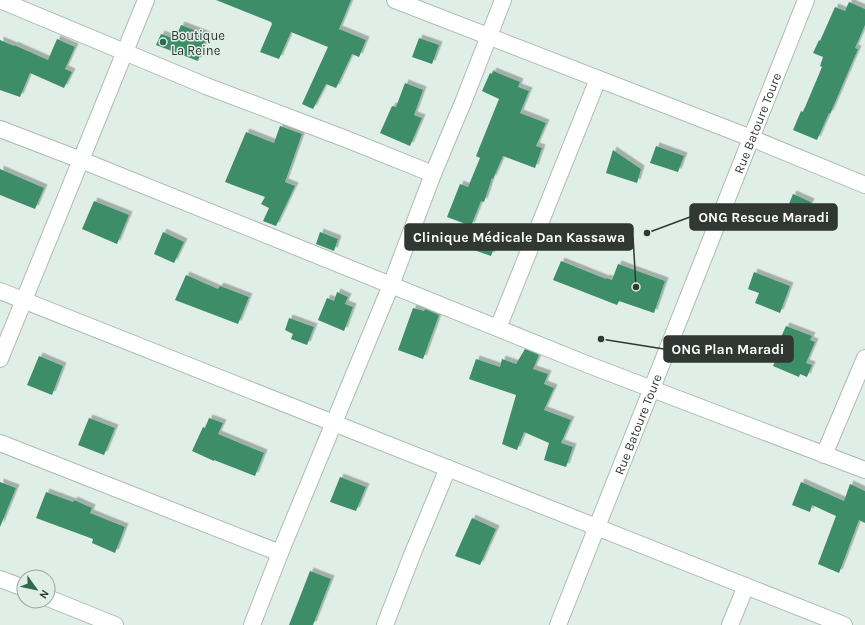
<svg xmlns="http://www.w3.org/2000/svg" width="865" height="625" font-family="Karla,sans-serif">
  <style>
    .building { fill: #3c8d69; filter: url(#shadow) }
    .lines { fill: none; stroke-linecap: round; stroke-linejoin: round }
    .minor-casing { stroke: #adbcb4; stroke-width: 18 }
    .minor { stroke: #fff; stroke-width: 16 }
    .poi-dot { fill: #31684f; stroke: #dfeee6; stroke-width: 1.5 }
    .labels { text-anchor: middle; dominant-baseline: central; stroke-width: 3; stroke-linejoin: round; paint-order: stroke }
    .poi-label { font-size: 13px; fill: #313733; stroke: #dfeee6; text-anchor: start }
    .street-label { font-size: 13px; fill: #313733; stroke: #dfeee6 }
    .leader { fill: none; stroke: #313733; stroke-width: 1.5 }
    .callout-dot { fill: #313733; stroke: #dfeee6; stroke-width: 1.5 }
    .callout { fill: #313733; stroke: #313733; stroke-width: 1.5 }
    .callout-label { font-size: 14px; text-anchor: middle; font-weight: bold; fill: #fff }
  </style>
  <defs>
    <filter id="shadow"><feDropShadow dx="3.5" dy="-3.5" stdDeviation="0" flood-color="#0004"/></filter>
  </defs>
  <rect width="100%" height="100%" fill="#dfeee6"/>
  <path class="building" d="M216,0H351L339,29L366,40L359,57L352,54L336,88L326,84L313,109L302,104L328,47L291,32L279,59L260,52L272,24L271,22Z
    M849,2L865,9V25L855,48L858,49L830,114L829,113L817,140L793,130L801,111L803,112L822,67L820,66L823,57L813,53L819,40L820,41L835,7L845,11Z
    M181,25L207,35L198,61L156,45L161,34L175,39Z
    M419,38L439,45L432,64L412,57Z
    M57,39L75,47L65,69L72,72L64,88L30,73L20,97L0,90V40L14,46V45L48,60Z
    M493,71L520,82L518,87L529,91L520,113L546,123L536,146L542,148L535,168L503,156L493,179L492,178L484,202L481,201L471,226L447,217L460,184L468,187L480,158L476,156L499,99L482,91L490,73L492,74Z
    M405,83L423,90L414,115L422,118L410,146L380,133L392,106L396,107Z
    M280,126L302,134L285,182L295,186L276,226L263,221L269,208L261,204L265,197L225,182L246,132L274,143Z
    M656,146L684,156L678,172L650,163Z
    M613,150L641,169L637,183L606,173Z
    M0,169L44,188L35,209L0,195Z
    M793,194L811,202L801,223L784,216Z
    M94,201L129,215L117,244L82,229Z
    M479,228L499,234L491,256L471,249Z
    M163,232L184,242L174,263L154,254Z
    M320,232L338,239L334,251L316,244Z
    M561,261L606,279V278L612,280L618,264L665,281L654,313L619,301L617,305L553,280Z
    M754,272L790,286L780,313L755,303L759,293L748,289Z
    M186,275L218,289L220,286L249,297L238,324L175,300Z
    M337,292L348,297L345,304L353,307L344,331L318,320L327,298L334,301Z
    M413,308L424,311L425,309L439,315L423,359L398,350Z
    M289,318L314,327L307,345L291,339L293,334L285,330Z
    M786,326L812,336L810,340L815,342L806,363L812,365L807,377L800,374L799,377L773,366L781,347L777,346Z
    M525,349L539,355L533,369L548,374L544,384L554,388L544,410L571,420L561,443L573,447L566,467L544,460L549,443L524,432L517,450L502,444L516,395L469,379L476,359L500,367L502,359L516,364Z
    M39,356L63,366L52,395L27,385Z
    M89,418L115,428L104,455L78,445Z
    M209,418L223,423L218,434L264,453L255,476L214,460V461L192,451L203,427L205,428Z
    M340,477L366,487L356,511L330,502Z
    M0,482L16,488L0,527Z
    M801,482L844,501L850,484L865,491V523L859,520L839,573L818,564L836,516L812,505L810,512L792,505Z
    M46,492L73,502L74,500L92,508L90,513L125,527L115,553L92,543L93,539L36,518Z
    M472,518L496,529L480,565L455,556Z
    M310,571L331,579L313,625H289Z"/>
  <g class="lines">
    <defs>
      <g id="minor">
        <path d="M0,0L206,86L346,139L433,174"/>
        <path d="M395,0L751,138L865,185"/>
        <path d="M0,129L81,160L589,365L865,470"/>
        <path d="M0,291L844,625"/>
        <path d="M498,328L598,79"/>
        <path d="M0,359L146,0"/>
        <path d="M0,443L280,553"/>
        <path d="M824,455L865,358"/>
        <path d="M0,579L24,588"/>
        <path d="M48,598L115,625"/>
        <path d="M252,625L280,553L391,285L433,174L464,100L503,0"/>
        <path d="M385,625L412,555L448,468"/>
        <path id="s1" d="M558,625L806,0"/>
        <path d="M730,625L746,586"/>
      </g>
    </defs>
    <use href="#minor" class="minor-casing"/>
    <use href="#minor" class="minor"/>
  </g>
  <circle class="poi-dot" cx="163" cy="42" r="4"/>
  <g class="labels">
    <g class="poi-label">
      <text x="171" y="35">Boutique<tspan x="171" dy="15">La Reine</tspan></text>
    </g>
    <g class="street-label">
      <text stroke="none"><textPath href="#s1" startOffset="540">Rue Batoure Toure</textPath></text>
      <text stroke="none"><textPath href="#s1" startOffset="216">Rue Batoure Toure</textPath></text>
    </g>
  </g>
  <path class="leader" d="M647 233L690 217M636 287L633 237M601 339L664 349"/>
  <g class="callout-dot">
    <circle cx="647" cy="233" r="4"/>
    <circle cx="636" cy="287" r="4"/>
    <circle cx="601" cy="339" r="4"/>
  </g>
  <g class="callout">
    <rect x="690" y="204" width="147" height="26" rx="4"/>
    <rect x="405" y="224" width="228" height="26" rx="4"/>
    <rect x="664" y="336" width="129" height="26" rx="4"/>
  </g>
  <g class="callout-label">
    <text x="764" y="222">ONG Rescue Maradi</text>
    <text x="519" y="242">Clinique Médicale Dan Kassawa</text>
    <text x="728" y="354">ONG Plan Maradi</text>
  </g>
  <g transform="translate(36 589) rotate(123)"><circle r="19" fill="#dfeee6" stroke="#99a59e"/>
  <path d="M0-3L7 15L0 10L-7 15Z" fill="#31684f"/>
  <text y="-6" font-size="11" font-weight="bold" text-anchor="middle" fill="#313733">N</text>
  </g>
</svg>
